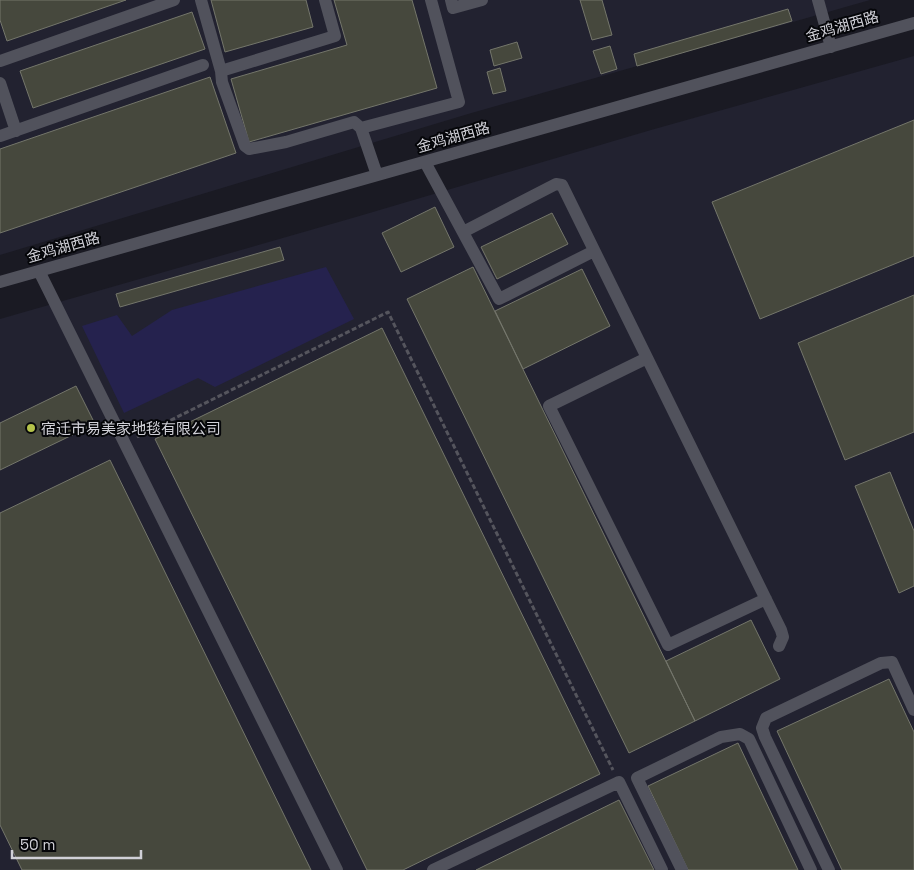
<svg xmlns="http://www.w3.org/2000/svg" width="914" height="870" font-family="'Space Grotesk','Noto Sans SC',sans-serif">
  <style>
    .built { fill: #222230 }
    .green { fill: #25224e }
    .building { fill: #46483d; stroke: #74766b }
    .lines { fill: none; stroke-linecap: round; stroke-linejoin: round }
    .path { stroke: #55555d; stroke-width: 3; stroke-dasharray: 5 2.5; stroke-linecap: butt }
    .minor { stroke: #51525c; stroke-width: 12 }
    .poi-dot { fill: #b4c24a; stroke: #050609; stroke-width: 2 }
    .labels { text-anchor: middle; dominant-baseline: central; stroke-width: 4; stroke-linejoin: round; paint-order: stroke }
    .street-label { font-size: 15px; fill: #d0d0d7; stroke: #050609 }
    .poi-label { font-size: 15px; fill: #d0d0d7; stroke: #050609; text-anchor: start }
  </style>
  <rect width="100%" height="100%" fill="#1a1a23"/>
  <path class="built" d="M0,0H870L468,114L0,255Z
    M914,56V870H0V319L356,217L651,130Z"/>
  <path class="green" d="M326,267L354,319L215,387L198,378L124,413L82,326L117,315L132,336L172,310Z"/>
  <path class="building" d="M0,0H126L7,41L0,20Z
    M211,0H306L313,27L225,52Z
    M334,0H412L437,88L249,142L231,79L347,45Z
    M580,0H602L612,35L592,40Z
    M788,9L792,21L637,66L634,54Z
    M192,12L205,49L33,108L20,71Z
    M517,42L522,58L494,66L490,50Z
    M610,46L617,69L601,74L593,51Z
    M500,68L506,91L493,94L487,72Z
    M210,77L236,153L0,233V149Z
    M914,120V256L760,319L712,202Z
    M435,207L454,247L401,272L382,233Z
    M552,213L568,244L497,279L481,247Z
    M280,247L284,260L120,307L116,294Z
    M473,267L695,721L629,753L407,299Z
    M582,269L610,326L523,369L495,311Z
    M914,295V432L845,460L798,343Z
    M382,328L600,774L403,870H367L155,439Z
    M76,386L95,424L0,470V423Z
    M110,460L311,870H22L0,825V513Z
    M890,472L914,531V586L899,593L855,486Z
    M751,620L780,679L695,721L666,661Z
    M889,679L914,732V870H842L777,731Z
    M738,743L798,870H688L648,786Z
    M619,800L654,870H476Z"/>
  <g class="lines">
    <path class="path" d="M137,437L388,312L613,770"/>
    <path class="minor" d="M201,0L221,71
      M325,0L335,36L221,71L222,82L245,146L249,149L286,142L354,122L361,128
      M451,0L453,8L482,0
      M818,0L831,47
      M0,61L174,0
      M0,83L16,131
      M0,136L203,65
      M425,162L499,299L594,251
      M377,175L361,128L459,102L431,0
      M463,232L556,184L562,185L781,630L783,637L779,646
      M39,271L337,870
      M0,282L914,23
      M647,358L549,406L668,645L766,599
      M433,870L619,782L662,870
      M682,870L637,778L721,737L740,734L749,739L811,870
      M829,870L765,737L762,728L766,718L881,663L892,662L914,710"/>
  </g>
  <circle class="poi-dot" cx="31" cy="428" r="5"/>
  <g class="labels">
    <g class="street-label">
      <text transform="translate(842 26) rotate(-16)">金鸡湖西路</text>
      <text transform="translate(453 137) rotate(-16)">金鸡湖西路</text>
      <text transform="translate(63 247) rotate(-16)">金鸡湖西路</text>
    </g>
    <g class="poi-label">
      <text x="41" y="428">宿迁市易美家地毯有限公司</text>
    </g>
  </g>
  <path d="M12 850v8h129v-8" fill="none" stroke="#d0d0d7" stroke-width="2.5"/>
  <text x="20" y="850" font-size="15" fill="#d0d0d7" stroke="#050609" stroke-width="4" paint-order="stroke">50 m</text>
</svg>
